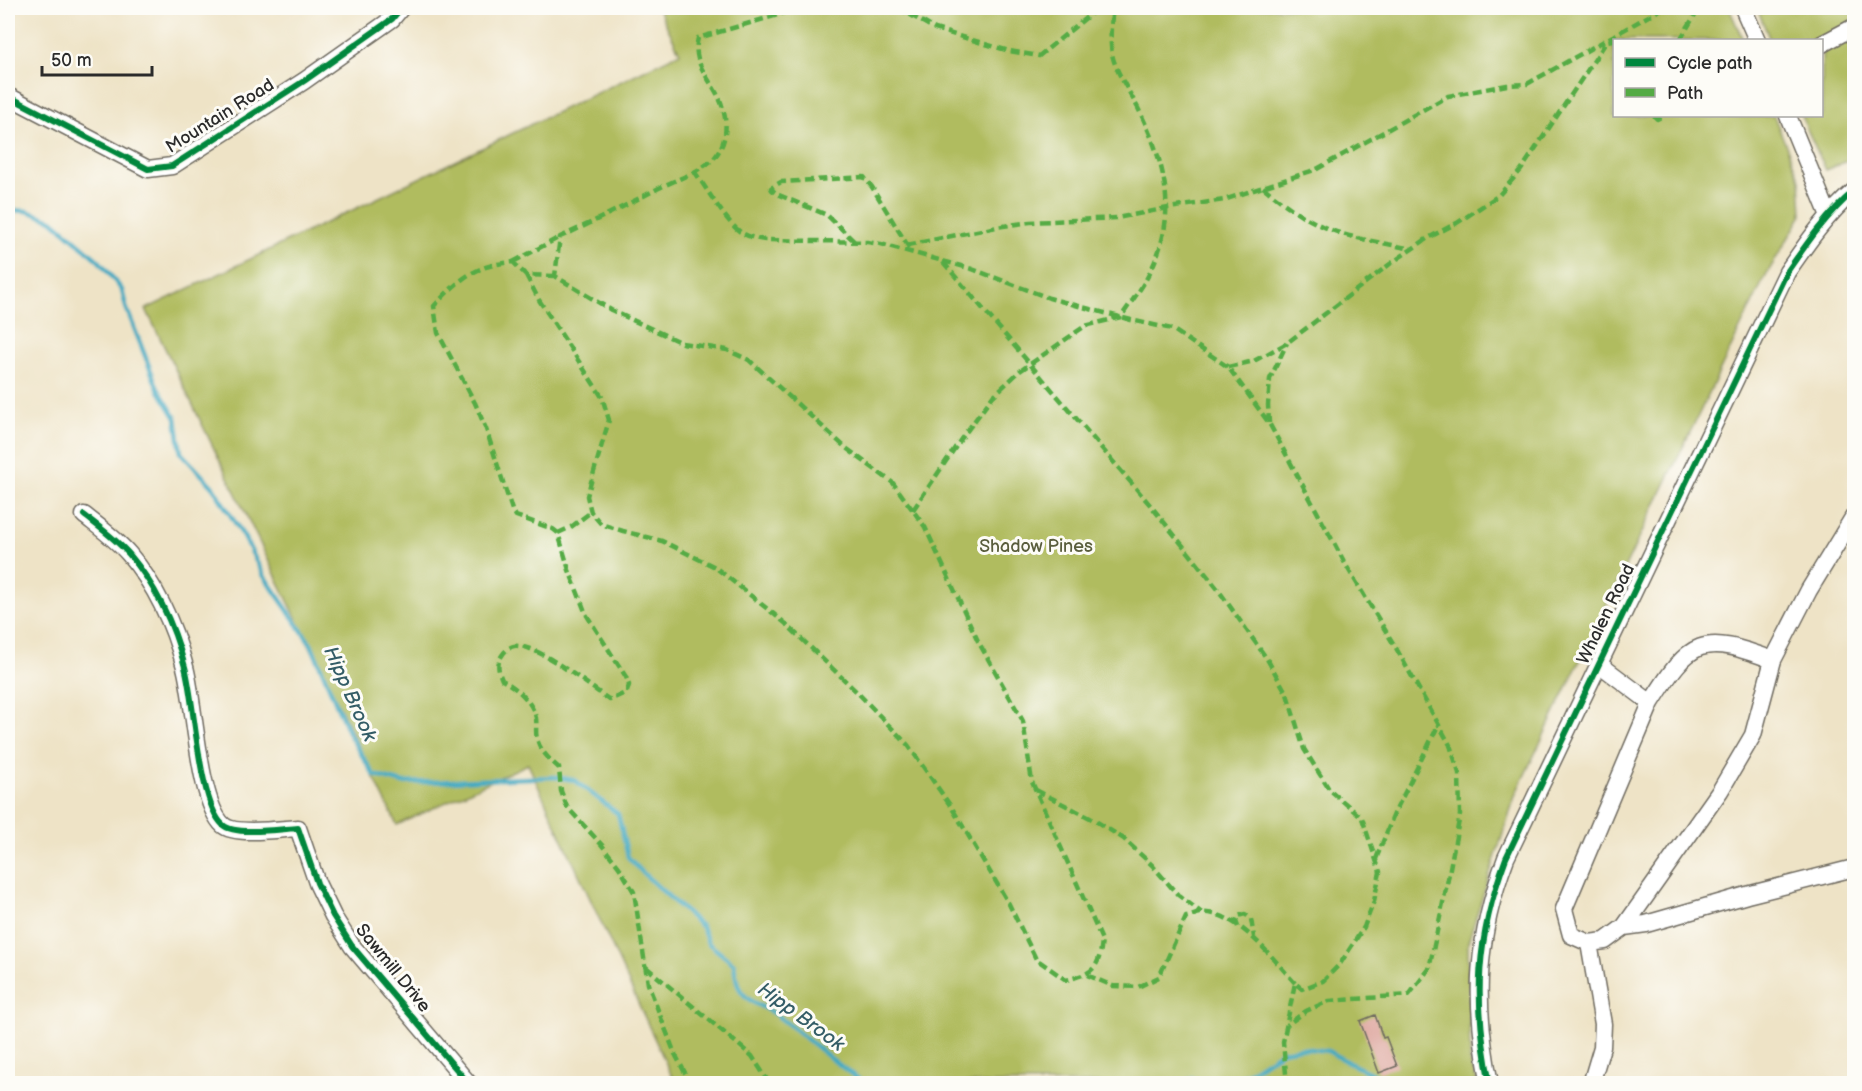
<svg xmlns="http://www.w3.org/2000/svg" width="1862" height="1091" font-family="'Balsamiq Sans',sans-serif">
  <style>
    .green { fill: #b0bc5e; stroke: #6e7444; stroke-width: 1.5 }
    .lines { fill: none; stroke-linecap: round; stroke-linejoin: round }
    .stream { stroke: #41a9c1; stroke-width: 4.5 }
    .building { fill: #e0ada6 }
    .minor-casing { stroke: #6f6b61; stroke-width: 19 }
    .minor { stroke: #fff; stroke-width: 16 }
    .quiet { stroke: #54ab44; stroke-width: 4.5; stroke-dasharray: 9 4.5; stroke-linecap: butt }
    .cycleway-casing { stroke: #fdfcf7; stroke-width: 10 }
    .cycleway { stroke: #00873e; stroke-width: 6 }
    .labels { text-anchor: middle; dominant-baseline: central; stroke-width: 6; stroke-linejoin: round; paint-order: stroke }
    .street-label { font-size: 18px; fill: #2b2b2b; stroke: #fdfcf7 }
    .park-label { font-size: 18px; fill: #5a5e3d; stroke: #fdfcf7 }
    .water-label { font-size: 20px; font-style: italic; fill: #345d67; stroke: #fdfcf7 }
  </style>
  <rect width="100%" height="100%" fill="#fdfcf7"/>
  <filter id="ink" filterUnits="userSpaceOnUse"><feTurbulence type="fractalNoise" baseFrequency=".0167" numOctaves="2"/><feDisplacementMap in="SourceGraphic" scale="12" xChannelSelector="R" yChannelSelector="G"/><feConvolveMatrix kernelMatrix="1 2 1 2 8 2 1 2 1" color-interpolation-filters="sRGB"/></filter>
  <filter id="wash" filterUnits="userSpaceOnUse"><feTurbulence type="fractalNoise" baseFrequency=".008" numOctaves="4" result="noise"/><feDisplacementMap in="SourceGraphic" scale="24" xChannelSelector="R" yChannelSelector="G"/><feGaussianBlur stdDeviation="1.35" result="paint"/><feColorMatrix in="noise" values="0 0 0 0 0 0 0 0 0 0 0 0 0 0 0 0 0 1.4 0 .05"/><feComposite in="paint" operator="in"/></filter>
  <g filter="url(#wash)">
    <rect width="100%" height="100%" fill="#eee3c6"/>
    <path class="green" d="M658,8H1729L1743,40H1614V116H1774L1800,180L1802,215L1765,277L1516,793L1468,942L1470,1062L1478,1083H675L528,764L397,825L146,309L680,53Z
      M1757,8H1854V158L1826,170L1801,116H1822V40H1770Z"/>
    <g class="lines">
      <path class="stream" d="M8,210L27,211L52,220L99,261L122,290L126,307L158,389L176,418L181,453L213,487L244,537L264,576L311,644L349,734L374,775L403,783L555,777L574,780L618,814L628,857L644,874L702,927L708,943L734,964C735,973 736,984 741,991C749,1003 765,1007 776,1015C806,1037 834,1063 866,1084
        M1178,1084L1192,1079L1206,1083L1230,1081L1245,1075L1282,1051L1301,1048L1328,1051L1349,1063L1377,1076L1388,1084"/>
    </g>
    <g id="blocks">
      <path class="building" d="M1375,1015L1383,1038L1386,1037L1397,1066L1379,1073L1360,1021Z"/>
    </g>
  </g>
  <g filter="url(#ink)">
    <use href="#blocks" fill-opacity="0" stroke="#6f6b61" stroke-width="1.5"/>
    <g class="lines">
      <defs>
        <path id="minor" d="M1743,8L1757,40
          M1822,44L1854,27
          M8,96L148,169L172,166L304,81L392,19L401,8
          M1788,116L1829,216
          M84,515C99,527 116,539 129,554C157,587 174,625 185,667C195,703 198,802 223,825C235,836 281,829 298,828L317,883L333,916L352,946L469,1084
          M1599,664L1651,703C1691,639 1701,633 1773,660L1809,590L1854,516
          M1651,703L1564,909L1571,935L1589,943L1605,941L1624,927L1720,791L1753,735L1773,660
          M1624,927L1646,924L1747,895L1854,868
          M1589,943L1603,1024L1602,1047L1591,1084
          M1490,1084C1473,1000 1476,938 1506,858L1787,272C1807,243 1827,214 1854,191"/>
      </defs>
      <use href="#minor" class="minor-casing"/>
      <use href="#minor" class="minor"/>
      <path class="quiet" d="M898,8L935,29L1009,51L1039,56L1098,8
        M1680,40L1699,8
        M1654,116L1657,119L1663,116
        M694,171C706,187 726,223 742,233C749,237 757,239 765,240L867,242L881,244L972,269L1049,298L1131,320L1172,329L1228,367L1269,423L1347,567L1396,648L1450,745L1459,773L1460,815L1447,884L1429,969L1409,995L1329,1001L1306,1011L1287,1025
        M1263,187C1285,205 1307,221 1334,231C1358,240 1386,243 1411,249
        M854,241L827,215L779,195L772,190L771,188L781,182L864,177L872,187L911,251
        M907,245L997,227L1030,222L1117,218L1168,208L1224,200L1317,169L1448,96L1507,85L1527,84L1663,8
        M513,262L560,237
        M943,262L1151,506L1217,588L1267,659L1287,694L1304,749L1329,789L1362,818L1380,872L1374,901L1364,927L1340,964L1323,981L1302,989L1295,983L1283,1042L1287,1084
        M526,275L539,300L602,397L609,420L587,496L591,512L601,524L623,531L662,541L715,567L785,623L857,692L908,745L952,808L1009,904L1036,959L1066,980C1093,973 1099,970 1102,940L1032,782L1023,721L978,641L925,527L893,483L846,448L749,360L727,350L682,343L611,310L555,276L560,237C594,222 626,205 659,188C677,179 701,172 715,157C726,143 728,126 723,109C717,83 690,67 698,38L781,14L792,8
        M555,276L526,275L513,262C474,265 460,279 434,306L438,333L475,403L486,429L512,510L516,516L553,529L558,533L569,570L586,614L626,677L629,685L627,692L610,700C590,687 537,643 514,646C509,647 505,651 503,654C496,663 498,670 502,680C517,688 532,701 536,718C537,725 535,732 537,738C539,750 550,760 559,768L561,791L567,807L601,844L619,867L634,892L648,984L675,1054L691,1084
        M1228,367L1254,361L1287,343L1390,264L1428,238L1457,223L1499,195L1521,170L1607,41L1620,39L1644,40
        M1269,423L1268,405L1270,379L1287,343
        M913,510L961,439L993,396L1020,371L1085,326L1121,317C1131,302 1143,287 1151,270C1179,212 1165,163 1138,108C1130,93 1117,73 1113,58C1109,43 1111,23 1113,8
        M558,533L571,527L591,512
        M1036,790L1094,820L1124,839L1152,865L1178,895L1202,913
        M1376,859L1394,814L1438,726
        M1238,927L1236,921L1238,916L1245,914L1251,919L1254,937
        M646,967L752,1056L770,1084
        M1087,975L1113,986L1138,987L1159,977L1186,917C1191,916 1196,914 1200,913C1236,909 1273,959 1295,983"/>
      <defs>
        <path id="cycleway" d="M8,96L148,169L172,166L304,81L392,19L401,8
          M84,515C99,527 116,539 129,554C157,587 174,625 185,667C195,703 198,802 223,825C235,836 281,829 298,828L317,883L333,916L352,946L469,1084
          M1490,1084C1473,1000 1476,938 1506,858L1787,272C1807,243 1827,214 1854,191"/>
      </defs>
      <use href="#cycleway" class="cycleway-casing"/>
      <use href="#cycleway" class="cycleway"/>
    </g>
  </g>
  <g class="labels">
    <g class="street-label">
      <text transform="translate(220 116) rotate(-32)">Mountain Road</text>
      <text transform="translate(1606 614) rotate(-64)">Whalen Road</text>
      <text transform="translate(393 968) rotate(51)">Sawmill Drive</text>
    </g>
    <g class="park-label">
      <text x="1036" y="546">Shadow Pines</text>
    </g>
    <g class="water-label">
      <text transform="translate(350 694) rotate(66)">Hipp Brook</text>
      <text transform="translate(801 1017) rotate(36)">Hipp Brook</text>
    </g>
  </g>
  <rect width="1862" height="1091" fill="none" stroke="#fdfcf7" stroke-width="30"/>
  <rect x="1613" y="39" width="210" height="78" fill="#fdfcf7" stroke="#a9a8a5" stroke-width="1.5"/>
  <rect x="1625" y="58" width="30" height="9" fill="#00873e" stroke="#a9a8a5" stroke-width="1.5"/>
  <text x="1667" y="69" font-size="18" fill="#2b2b2b">Cycle path</text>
  <rect x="1625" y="88" width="30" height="9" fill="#54ab44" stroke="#a9a8a5" stroke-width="1.5"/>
  <text x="1667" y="99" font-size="18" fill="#2b2b2b">Path</text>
  <path d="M42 66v9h110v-9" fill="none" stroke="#2b2b2b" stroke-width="3"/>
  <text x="51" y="66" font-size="18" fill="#2b2b2b" stroke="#fdfcf7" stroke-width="4.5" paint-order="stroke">50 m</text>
</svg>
